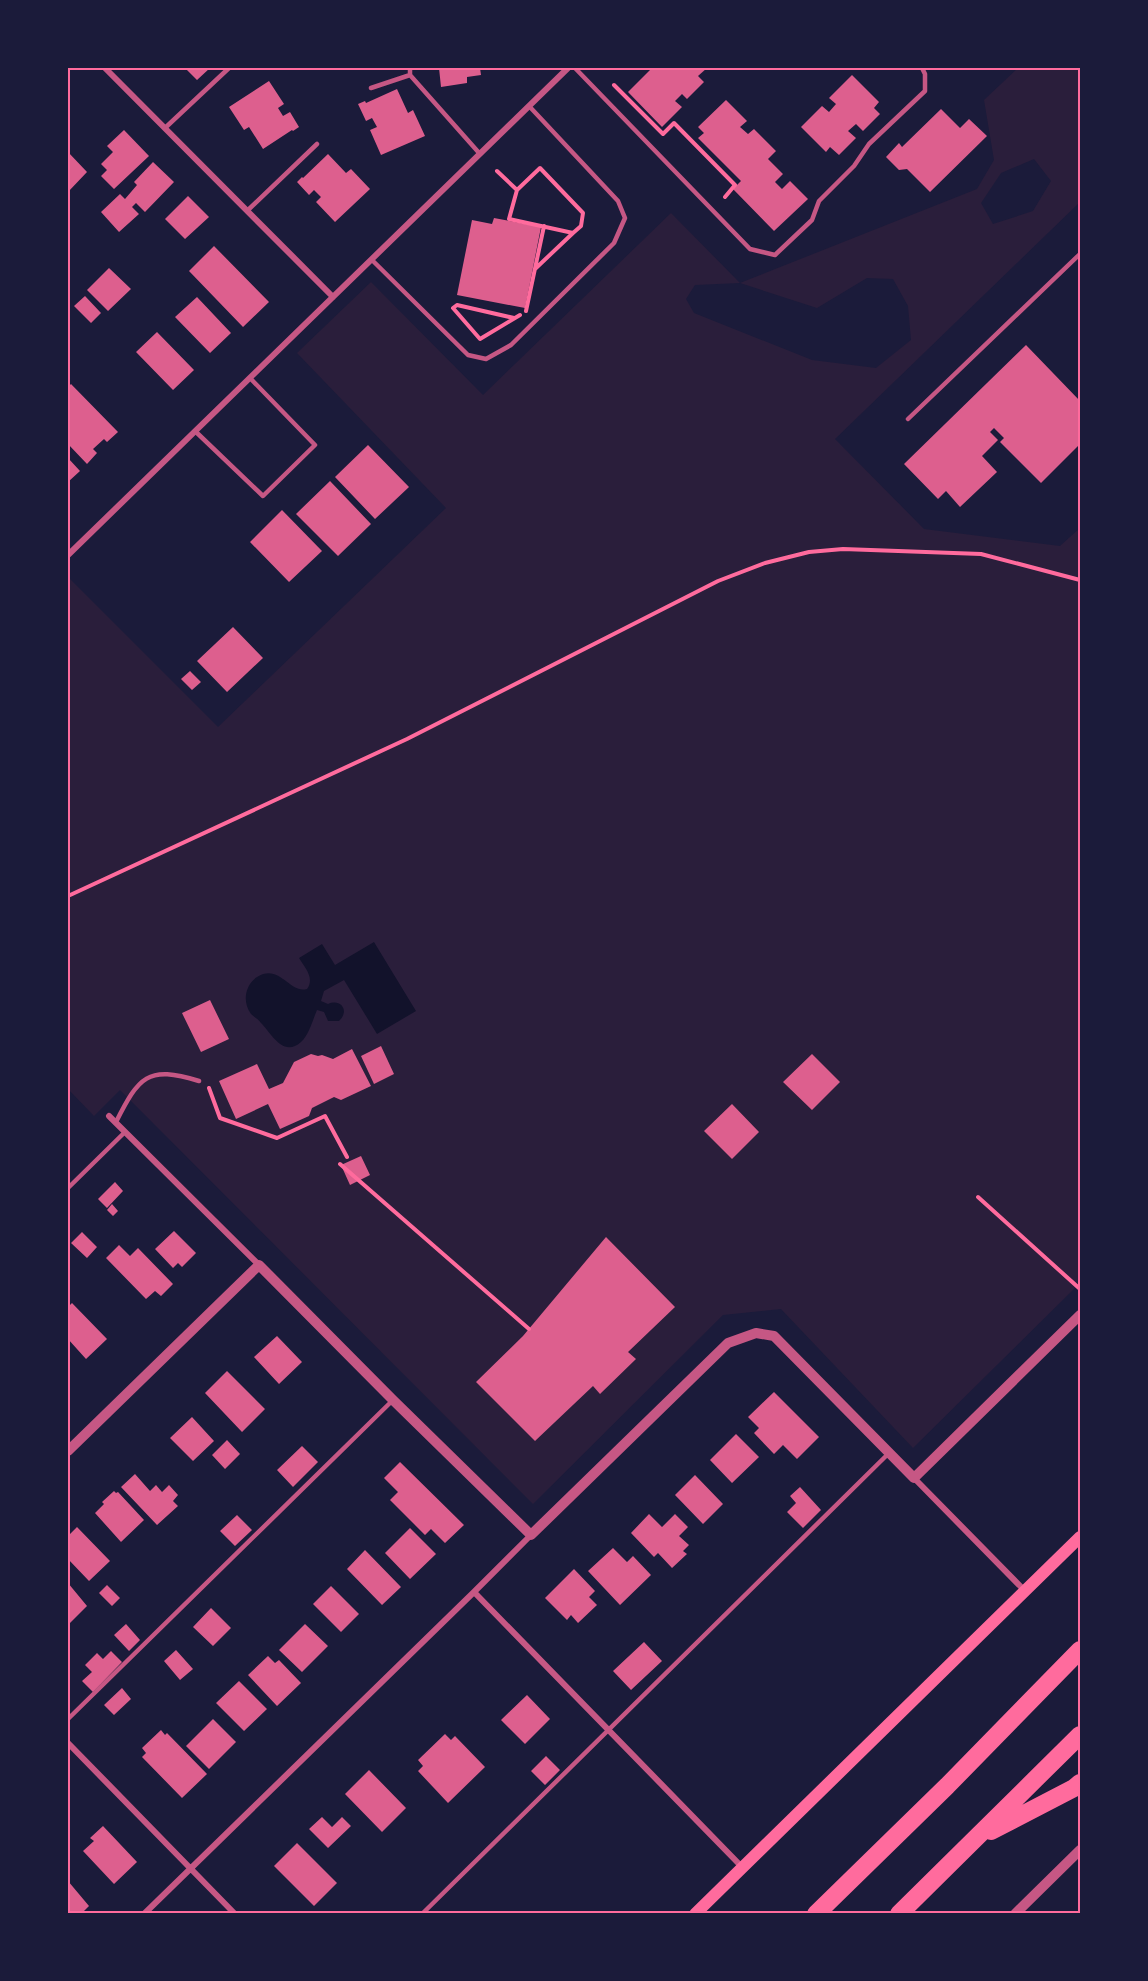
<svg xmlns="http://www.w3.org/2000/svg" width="1148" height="1981" font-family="Figtree,sans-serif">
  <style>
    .green { fill: #2a1e3b; fill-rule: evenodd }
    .water { fill: #12122b }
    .building { fill: #dd5f8e }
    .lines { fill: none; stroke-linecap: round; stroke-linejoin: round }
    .path { stroke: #ff6b9d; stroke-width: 4 }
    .service { stroke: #c65784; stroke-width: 4.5 }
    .minor { stroke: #c65784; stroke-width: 6 }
    .tertiary { stroke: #c65784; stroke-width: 10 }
    .secondary { stroke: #ff6b9d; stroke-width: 12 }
    .motorway { stroke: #ff6b9d; stroke-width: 18 }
    .neatline { fill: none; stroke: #ff6b9d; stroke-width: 2 }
  </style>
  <rect width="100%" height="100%" fill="#1b1b3a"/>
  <path class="green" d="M1018,68H1080V202L835,439L924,529L1060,546L1080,528V1283L913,1448L781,1309L723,1315L533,1504L120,1090L94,1116L68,1089V577L218,727L446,508L297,353L371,282L483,395L671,213L740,283L977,189L994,160L984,100ZM1034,159L1051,181L1033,211L993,224L981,203L1001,173ZM867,278L893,279L908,306L911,340L876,368L812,360L694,313L686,299L695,285L740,283L817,308Z"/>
  <path class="water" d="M374,942L416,1011L377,1034L344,980L324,991L321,1001L328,1004C341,998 350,1011 339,1021H328L324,1012L317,1010C313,1019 309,1035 301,1042C283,1058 271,1033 261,1023C258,1019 254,1017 251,1014C242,1002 245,985 257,977C280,963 289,994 307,989C315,978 305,968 299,958L322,944L335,965Z"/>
  <path class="building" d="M185,68H210L197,80Z
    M439,68H480L481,75L467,77V83L441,87Z
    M652,68H707L698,76L704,82L687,99L682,94L675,101L682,107L662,127L628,92Z
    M852,75L879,102L874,108L880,114L863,131L856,124L848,131L856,138L839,155L830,147L826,152L801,127L822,106L829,112L836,104L829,98Z
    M269,81L284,104L278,108L283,116L290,112L299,127L293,131L292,130L263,149L249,127L244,130L229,107Z
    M397,89L408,113L413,110L425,136L381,155L370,130L377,127L372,118L366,121L358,104L365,101L366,103Z
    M726,100L747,121L740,127L748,134L754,129L776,151L768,159L783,174L775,182L782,189L790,181L808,199L774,231L733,189L741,181L698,138L704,133L698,127Z
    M941,109L960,128L969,119L987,136L930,192L907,169L899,170L886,157L899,143L902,147Z
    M124,130L149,156L114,189L101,176L107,170L101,164L113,152L107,146Z
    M68,152L87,172L68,192Z
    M328,154L346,173L351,169L370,189L335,222L316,202L321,197L314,190L309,195L297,182L302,177L303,178Z
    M153,162L174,182L145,212L136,203L132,207L139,214L119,232L101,212L120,194L125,199L137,185L134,182Z
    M188,196L209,217L185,239L165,219Z
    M494,218L541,227L525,308L457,295L472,220L492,224Z
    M214,246L269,302L243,327L189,271Z
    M109,268L131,289L108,311L87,290Z
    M85,296L101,313L91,323L74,306Z
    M197,297L231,333L210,353L175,317Z
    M157,332L194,370L173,390L136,352Z
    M1026,345L1080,401V444L1041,483L1000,442L1004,438L994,428L990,432L998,440L982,456L997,472L960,507L946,491L938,499L904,464Z
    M71,384L118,432L107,442L104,439L93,449L97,453L87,464L68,444V387Z
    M368,445L409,487L375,519L335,477Z
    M68,458L80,471L68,482Z
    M330,481L371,524L338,556L296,514Z
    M282,510L322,551L289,582L250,542Z
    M233,627L263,658L227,692L197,661Z
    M190,671L201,682L192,690L181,679Z
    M210,1000L229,1039L201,1052L182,1013Z
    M381,1046L394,1074L374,1084L361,1056Z
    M352,1049L371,1086L341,1100L334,1097L312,1108L309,1116L280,1129L268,1104L236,1119L219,1081L257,1064L269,1089L283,1083L294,1062L311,1054L318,1056L322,1055L333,1059Z
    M812,1054L840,1082L812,1110L783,1082Z
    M732,1104L759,1132L732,1159L704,1131Z
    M361,1156L370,1175L350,1185L341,1165Z
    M115,1182L123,1191L107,1208L98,1199Z
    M112,1204L118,1211L113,1216L107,1210Z
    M174,1231L196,1253L182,1267L178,1263L173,1268L155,1249Z
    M82,1232L97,1247L87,1258L71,1243Z
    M606,1237L675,1307L628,1352L636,1359L600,1394L593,1386L535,1441L476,1382L523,1336Z
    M119,1245L130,1256L138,1248L173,1284L161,1296L155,1291L146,1299L106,1258Z
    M72,1303L107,1339L86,1359L68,1339V1307Z
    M277,1336L302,1362L279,1384L254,1357Z
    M227,1371L265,1409L242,1432L205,1393Z
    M774,1392L819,1437L797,1459L783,1445L774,1454L754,1433L759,1428L748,1417Z
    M192,1417L214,1441L193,1461L170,1438Z
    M736,1434L759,1457L732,1483L710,1460Z
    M227,1440L240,1454L225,1469L212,1455Z
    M302,1446L318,1462L293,1487L277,1470Z
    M400,1462L464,1525L445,1543L431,1529L425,1535L390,1500L398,1492L384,1478Z
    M135,1474L150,1491L156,1485L162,1492L169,1485L178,1495L173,1501L178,1506L157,1525L121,1487Z
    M695,1475L723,1504L703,1524L675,1495Z
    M800,1487L821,1510L803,1528L787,1512L796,1503L790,1496Z
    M114,1491L116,1493L118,1492L144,1520L121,1542L95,1513L104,1504L102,1502Z
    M649,1514L662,1527L675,1514L688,1527L679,1536L689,1545L683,1551L687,1554L672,1568L658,1553L654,1557L631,1533Z
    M237,1515L252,1530L235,1546L220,1531Z
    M77,1527L110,1561L89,1581L68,1559V1536Z
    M410,1528L436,1554L410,1579L385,1553Z
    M613,1548L627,1562L633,1556L651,1575L620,1605L588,1571Z
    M365,1550L401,1587L382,1605L347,1569Z
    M574,1569L595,1591L589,1597L597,1605L578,1623L571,1615L567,1620L545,1598Z
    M68,1583L87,1606L68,1625Z
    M107,1585L120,1598L112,1606L99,1593Z
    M331,1586L359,1614L341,1632L313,1604Z
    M211,1608L231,1628L213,1646L193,1627Z
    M126,1624L140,1640L129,1651L114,1635Z
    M305,1624L328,1646L302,1672L279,1650Z
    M644,1642L662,1661L631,1690L613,1671Z
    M176,1650L193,1669L180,1680L164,1661Z
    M111,1651L122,1662L93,1692L82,1681L92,1672L85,1665L97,1653L103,1659Z
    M268,1656L275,1663L279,1660L301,1683L277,1706L248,1675Z
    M239,1681L267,1709L244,1731L216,1703Z
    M122,1688L131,1699L114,1715L104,1705Z
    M527,1695L550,1719L525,1744L501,1720Z
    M213,1719L236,1742L209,1769L186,1746Z
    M161,1730L165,1735L167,1733L207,1774L182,1798L142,1757L146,1753L142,1748Z
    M445,1734L451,1740L455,1736L485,1767L448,1803L418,1771L423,1766L418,1760Z
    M546,1756L560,1770L545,1785L531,1771Z
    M369,1770L406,1808L382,1832L345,1794Z
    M322,1817L332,1827L342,1817L351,1826L328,1848L309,1829Z
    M103,1826L137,1862L114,1884L83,1851L94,1841L90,1838Z
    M297,1843L337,1883L314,1906L274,1866Z
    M68,1881L89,1906L81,1914H68Z"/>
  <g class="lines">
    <path class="path" d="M614,85L663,134L674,123L735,185L725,197
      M497,171L517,190L540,168L583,213L581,226L573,233L509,219L517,190
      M535,269L573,233
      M526,311L544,226
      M514,318L457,305L453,308L480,339L520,315
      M68,896L407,739L718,581L765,563L809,552L843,549L981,554L1080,580
      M209,1088L220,1118L277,1138L325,1116L347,1157
      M340,1164L529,1329
      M978,1197L1080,1289"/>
    <path class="service" d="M410,68V75L480,154
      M575,68L750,249L775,255L812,220L819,201L854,166L869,144L925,91V74L922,68
      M371,88L410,75
      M165,128L229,68
      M247,211L317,144
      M372,260L468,355L486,359L511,345L614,243L625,218L618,201L529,106
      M908,419L1080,254
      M195,431L263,496L315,445L250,378
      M116,1122C139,1077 147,1065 199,1081
      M68,1188L125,1132
      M68,1719L393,1400
      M422,1914L888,1454"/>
    <path class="minor" d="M105,68L333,297
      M68,555L568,68
      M109,1116L259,1265
      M914,1478L1025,1591
      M474,1592L742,1867
      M68,1743L235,1914
      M144,1914L474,1592L531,1535"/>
    <path class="tertiary" d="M68,1451L259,1265L393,1400L531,1535L728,1343L756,1333L774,1336L914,1478L1080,1315
      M1015,1914L1080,1850"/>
    <path class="secondary" d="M695,1914L1080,1537"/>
    <path class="motorway" d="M991,1831L1074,1788L1080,1783
      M816,1914L947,1786L1080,1650
      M899,1914L1080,1735"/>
  </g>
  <rect width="1148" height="1981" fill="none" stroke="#1b1b3a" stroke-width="138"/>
  <rect x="69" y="69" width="1010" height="1843" class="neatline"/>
</svg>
